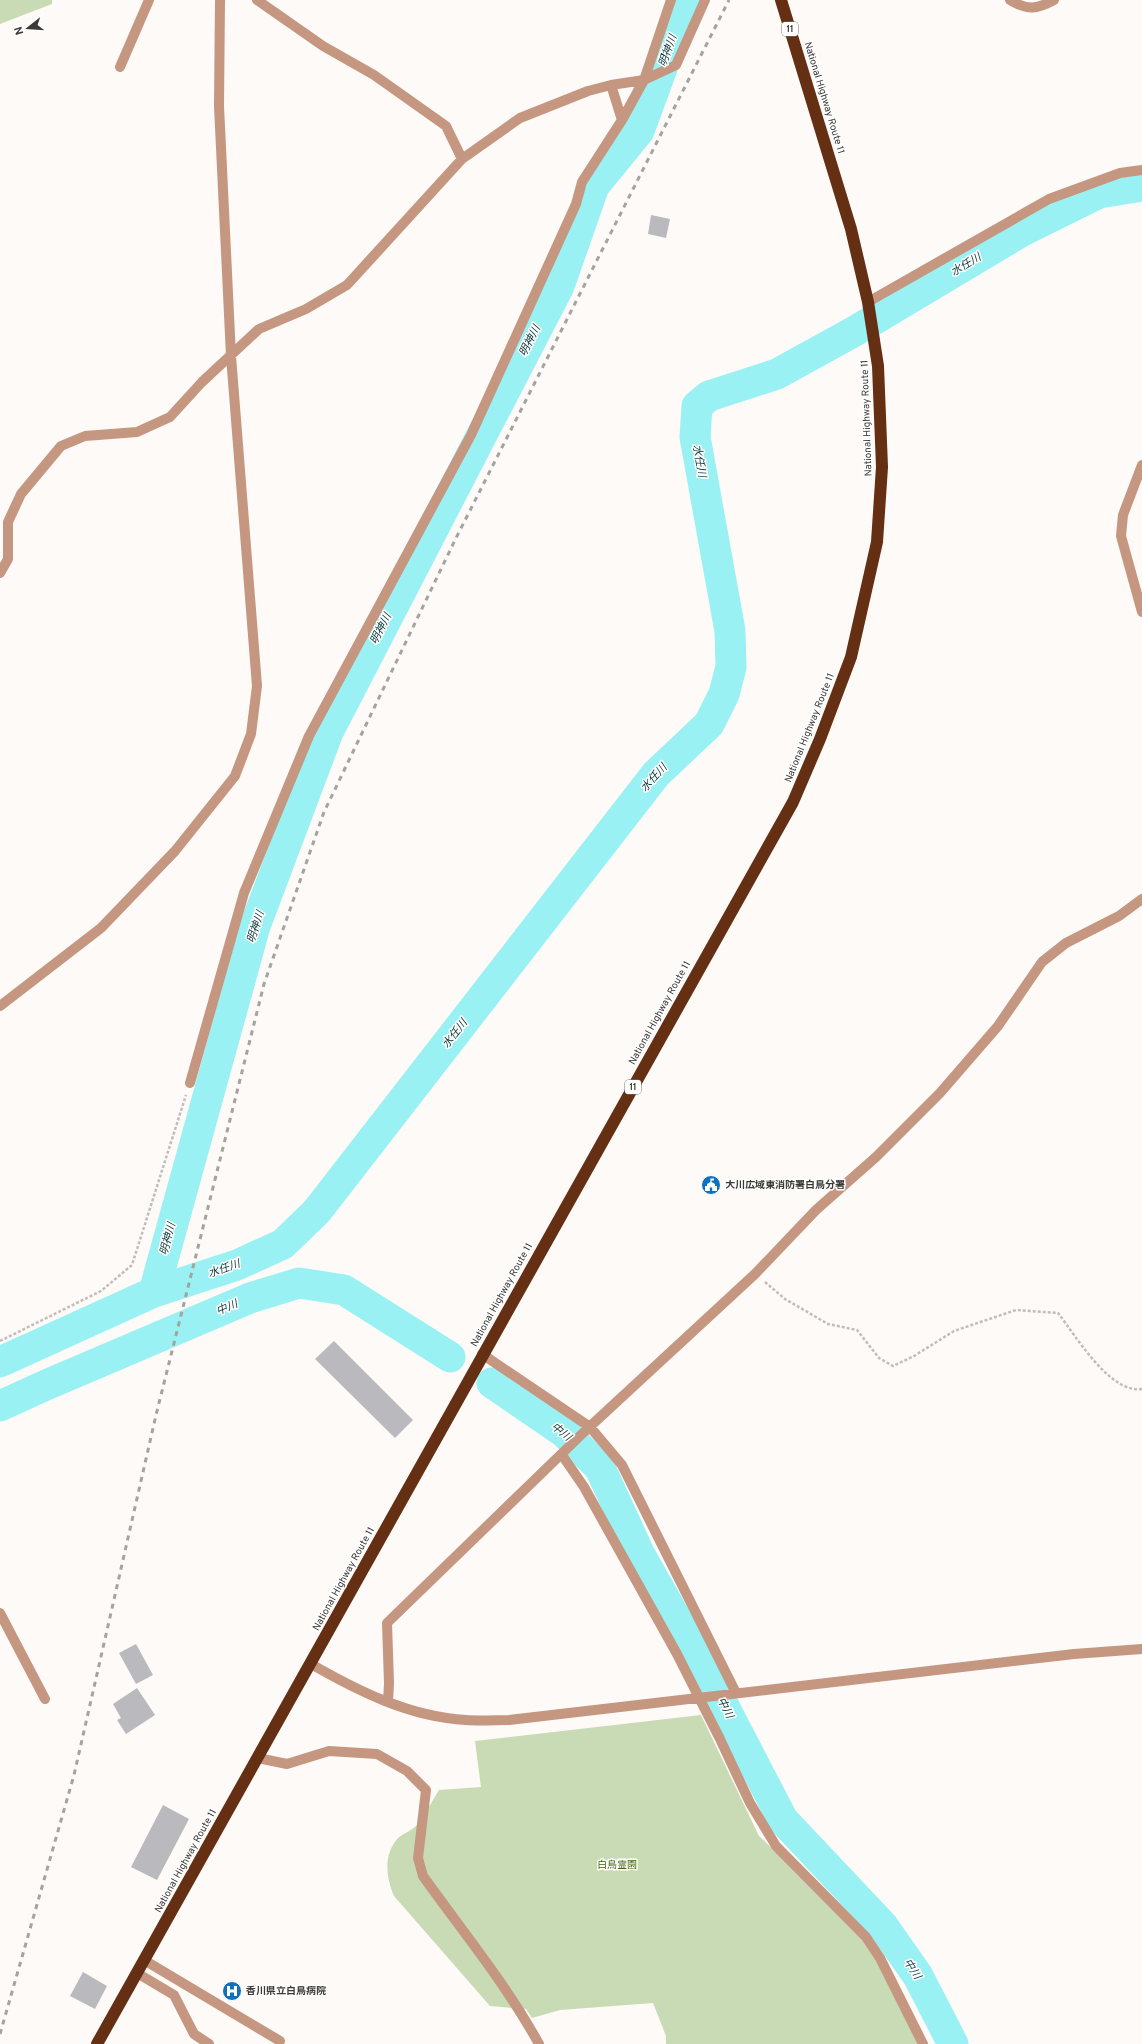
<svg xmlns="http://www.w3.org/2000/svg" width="1142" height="2044" font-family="Overpass,'Noto Sans JP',sans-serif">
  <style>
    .green { fill: #c8dbb4 }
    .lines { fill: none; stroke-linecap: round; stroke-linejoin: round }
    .river { stroke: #99f1f4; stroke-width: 31 }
    .building { fill: #bababe }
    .path { stroke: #c0bdbb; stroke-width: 2.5; stroke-dasharray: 3 2; stroke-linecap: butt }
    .minor { stroke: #c59680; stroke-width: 10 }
    .highway { stroke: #652f13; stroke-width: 12 }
    .rail { stroke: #a5a3a0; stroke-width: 3; stroke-dasharray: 5 5; stroke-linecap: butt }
    .labels { text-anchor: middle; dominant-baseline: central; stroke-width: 3; stroke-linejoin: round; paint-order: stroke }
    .shield { fill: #fff; stroke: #767574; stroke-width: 1 }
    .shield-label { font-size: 9px; font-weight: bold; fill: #3b3a38 }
    .street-label { font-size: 10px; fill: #3b3a38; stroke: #fff }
    .poi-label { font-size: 10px; font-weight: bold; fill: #3b3a38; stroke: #fff; text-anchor: start }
    .park-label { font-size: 10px; fill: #43620a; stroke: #fff }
    .water-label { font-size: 11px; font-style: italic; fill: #0d383a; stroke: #fff }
  </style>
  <rect width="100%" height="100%" fill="#fdfaf7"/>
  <path class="green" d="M0,0H52V4L0,24Z
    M701,1715L759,1836L854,1927L875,1955L918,2044H666V2036L653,2003L560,2010L532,2018L526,2009L490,2006L394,1896C386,1877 383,1855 398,1838C404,1833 413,1830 418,1824C426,1813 432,1801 439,1790L481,1787L475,1741Z"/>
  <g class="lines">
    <path class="river" d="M154,1292L255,926L328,732L559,286L594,186L639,131L687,0
      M0,1362L154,1292L237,1265L283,1244L317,1211L656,774L709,724L724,694L731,667L730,631L695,437L697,406L709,396L777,374L855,331L1024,230L1099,193L1142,186
      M492,1383L565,1433L600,1468L640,1555L705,1670L783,1820L883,1926L918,1976L953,2044
      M0,1406L46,1385L250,1298L299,1283L344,1290L450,1357"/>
  </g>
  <path class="building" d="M651,215L670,219L666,238L648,234Z
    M334,1341L413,1420L395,1438L315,1359Z
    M136,1644L153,1675L136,1684L119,1653Z
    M137,1688L155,1715L126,1734L117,1720L121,1718L113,1704Z
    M163,1805L189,1819L157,1880L131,1867Z
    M83,1972L107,1986L95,2009L70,1996Z"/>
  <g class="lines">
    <path class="path" d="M765,1282L785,1299L828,1324L857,1330L879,1358L893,1366L914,1356L954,1331L1016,1310L1058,1313C1076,1336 1110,1394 1142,1389
      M0,1341L101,1291L132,1265L186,1095"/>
    <path class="minor" d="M257,0L323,46L374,75L446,126L462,159
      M1010,0C1028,11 1037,9 1054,0
      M120,67L149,0
      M611,85L644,80L676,65L705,0
      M868,302L1049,199L1120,173L1142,170
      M1142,465L1123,515L1121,536L1142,612
      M0,573L8,559V522L21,494L61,446L85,436L137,432L170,417L202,382L259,329L306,309L347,285L462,159L520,118L588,91L611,85L622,120
      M0,1006L101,928L175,851L235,776L251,734L257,686L231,356L219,106L220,0
      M190,1083L244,893L309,736L471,435L576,204L582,182L622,120L644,80L671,0
      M482,1354L590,1427L622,1465L736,1693
      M562,1455L584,1487L677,1654L720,1739L750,1803L776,1846L866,1937L880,1958L923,2044
      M0,1613L45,1699
      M311,1664C358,1691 410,1717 466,1720C480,1721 495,1720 509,1720L1074,1654L1142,1649
      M388,1702L389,1683L387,1623L584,1432L755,1274L816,1210L876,1157L940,1093L998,1026L1042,962L1066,943L1119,916L1142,899
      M258,1758L287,1764L329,1751L377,1754L407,1771L426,1790L418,1858L423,1876C463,1932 506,1984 539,2044
      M144,1960L280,2041
      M137,1973L174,1995L194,2034L209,2044"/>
    <path class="highway" d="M97,2044L793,802L820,739L851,657L877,542L882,467L878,366L868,302L851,229L781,0"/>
    <path class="rail" d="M0,2034L74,1775L156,1415L264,984L324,812L455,540L729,0"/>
  </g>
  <defs>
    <symbol id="civic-disc" viewBox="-11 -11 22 22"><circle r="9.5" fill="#0f71bd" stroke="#fff"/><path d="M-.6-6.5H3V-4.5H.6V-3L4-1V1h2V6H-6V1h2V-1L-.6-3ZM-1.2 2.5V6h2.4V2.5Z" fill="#fff"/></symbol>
    <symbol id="hospital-disc" viewBox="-11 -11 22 22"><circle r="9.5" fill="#0f71bd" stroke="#fff"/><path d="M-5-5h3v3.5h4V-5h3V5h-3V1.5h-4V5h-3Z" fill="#fff"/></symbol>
  </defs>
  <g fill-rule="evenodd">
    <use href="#civic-disc" x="700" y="1174" width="22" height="22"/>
    <use href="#hospital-disc" x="221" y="1980" width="22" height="22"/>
  </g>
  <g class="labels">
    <g class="shield">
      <rect x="782" y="22" width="16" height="14" rx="3"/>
      <rect x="625" y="1080" width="16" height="14" rx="3"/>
    </g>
    <g class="shield-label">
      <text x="790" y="29">11</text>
      <text x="633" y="1087">11</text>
    </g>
    <g class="street-label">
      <text transform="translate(824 98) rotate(73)">National Highway Route 11</text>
      <text transform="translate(867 418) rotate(-92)">National Highway Route 11</text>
      <text transform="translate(810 728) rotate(-68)">National Highway Route 11</text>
      <text transform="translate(660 1013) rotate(-61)">National Highway Route 11</text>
      <text transform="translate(502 1295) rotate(-61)">National Highway Route 11</text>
      <text transform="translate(344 1579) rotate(-61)">National Highway Route 11</text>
      <text transform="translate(186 1861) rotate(-61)">National Highway Route 11</text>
    </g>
    <g class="poi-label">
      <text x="725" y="1185">大川広域東消防署白鳥分署</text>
      <text x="246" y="1991">香川県立白鳥病院</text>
    </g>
    <g class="park-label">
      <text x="617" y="1865">白鳥霊園</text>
    </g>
    <g class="water-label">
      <text transform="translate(668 51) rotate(-70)">明神川</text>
      <text transform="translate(966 265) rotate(-31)">水任川</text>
      <text transform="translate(530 341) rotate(-63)">明神川</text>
      <text transform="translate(699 461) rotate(80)">水任川</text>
      <text transform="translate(381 629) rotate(-63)">明神川</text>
      <text transform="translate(654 778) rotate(-48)">水任川</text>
      <text transform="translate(256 927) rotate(-72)">明神川</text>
      <text transform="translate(455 1034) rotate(-52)">水任川</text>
      <text transform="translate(168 1239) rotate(-75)">明神川</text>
      <text transform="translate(224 1269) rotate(-19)">水任川</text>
      <text transform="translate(227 1308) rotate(-23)">中川</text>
      <text transform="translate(561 1432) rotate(39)">中川</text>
      <text transform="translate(725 1708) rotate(63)">中川</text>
      <text transform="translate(912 1969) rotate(57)">中川</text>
    </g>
  </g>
  <g transform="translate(28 28) rotate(253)" stroke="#ffffff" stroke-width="3" paint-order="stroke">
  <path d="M0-3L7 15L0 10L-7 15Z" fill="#3b3a38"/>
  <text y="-6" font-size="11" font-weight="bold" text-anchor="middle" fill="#3b3a38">N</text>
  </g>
</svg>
